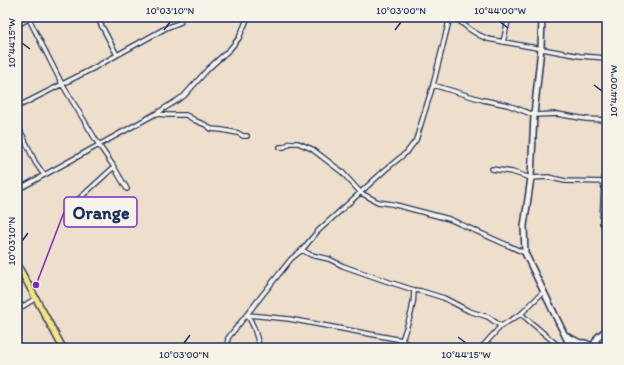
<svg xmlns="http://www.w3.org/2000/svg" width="624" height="365" font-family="Itim,sans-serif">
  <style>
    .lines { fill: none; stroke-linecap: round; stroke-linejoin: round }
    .street-casing { stroke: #1b2f5e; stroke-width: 6 }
    .secondary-casing { stroke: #1b2f5e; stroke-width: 8 }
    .primary-casing { stroke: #1b2f5e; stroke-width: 8 }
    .street { stroke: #f7f3e8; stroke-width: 3.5 }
    .secondary { stroke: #f7f3e8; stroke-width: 5 }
    .primary { stroke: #f7e281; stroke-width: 5.5 }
    .ticks { fill: none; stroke: #1b2f5e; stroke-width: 1.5 }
    .leader { fill: none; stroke: #7b2cbf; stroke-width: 1.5 }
    .callout-dot { fill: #7b2cbf; stroke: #f7f3e8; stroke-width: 1.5 }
    .callout { fill: #f7f3e8; stroke: #7b2cbf; stroke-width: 1.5 }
    .callout-label { font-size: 18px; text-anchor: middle; font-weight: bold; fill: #1b2f5e }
    .neatline { fill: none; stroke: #1b2f5e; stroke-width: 1.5 }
    .ticks-label { font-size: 10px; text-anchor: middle; fill: #1b2f5e }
  </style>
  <rect width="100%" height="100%" fill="#eddfcb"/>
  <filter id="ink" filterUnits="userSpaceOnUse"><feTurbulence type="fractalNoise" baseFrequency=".025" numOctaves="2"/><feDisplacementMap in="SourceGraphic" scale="8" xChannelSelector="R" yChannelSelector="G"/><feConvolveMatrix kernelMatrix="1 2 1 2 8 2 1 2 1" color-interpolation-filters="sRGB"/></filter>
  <g filter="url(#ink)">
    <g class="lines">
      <defs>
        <path id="street" d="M28,17L62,84L99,145L114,167L127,189
          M97,17L117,55
          M455,17C465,26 474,34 488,39L580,56L607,58
          M17,25L32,17
          M503,42L509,17
          M433,85L483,100L508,105L534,115L557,114L586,119L607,120
          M17,107L90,70L166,28L181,22
          M157,114L168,115H186L196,121L206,125L211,129L222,130L238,133L243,136H247
          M17,126L23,136L35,162L44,175
          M280,147H284L290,143H298L312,149L342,172L361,193L378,202L392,204L449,219L525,253
          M607,157L604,182L602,223L607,231
          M492,169L512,172L531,178L548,177L565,181L607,182
          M17,190L157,113L184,96L208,69L230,49L239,38L248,17
          M69,208L114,167
          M302,250L311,255L329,259L343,266L389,282L414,290L421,291L444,298L469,311L488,317L501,326
          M17,310L36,298
          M521,314L561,348
          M248,315L289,319L402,340L412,348
          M248,315L254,328L260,348
          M402,340C408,322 414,310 414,290
          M227,348L228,338L291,259L302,250L317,232L385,170L407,152L416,140L433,85L450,17
          M481,348L501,326L521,314L543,292"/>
        <path id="secondary" d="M542,17L541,48L534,115L531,178L524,226L525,253L571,348
          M565,335L580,343
          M574,348C579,341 587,341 592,348
          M592,348L598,337L607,329"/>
        <path id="primary" d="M17,264L63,348"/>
      </defs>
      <use href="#street" class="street-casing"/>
      <use href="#secondary" class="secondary-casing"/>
      <use href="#primary" class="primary-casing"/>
      <use href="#street" class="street"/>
      <use href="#secondary" class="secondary"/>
      <use href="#primary" class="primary"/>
    </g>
  </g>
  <path class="ticks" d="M500,22L508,28M164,30L170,22M395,30L401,22M22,43L30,49M594,85L602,91M22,241L28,233M458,337L466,343M184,343L190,335"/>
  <path class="leader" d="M36 285L64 212"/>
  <circle class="callout-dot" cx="36" cy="285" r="4"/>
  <rect class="callout" x="64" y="197" width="73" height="30" rx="4"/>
  <g class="callout-label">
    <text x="101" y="219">Orange</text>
  </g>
  <rect width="624" height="365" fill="none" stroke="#f7f3e8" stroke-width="44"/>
  <rect x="22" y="22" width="580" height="321" class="neatline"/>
  <g class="ticks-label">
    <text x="170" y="14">10°03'10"N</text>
    <text x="401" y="14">10°03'00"N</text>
    <text x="500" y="14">10°44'00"W</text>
    <text transform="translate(11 43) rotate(-90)" y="4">10°44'15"W</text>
    <text transform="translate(613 91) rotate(-90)" y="4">10°44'00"W</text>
    <text transform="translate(11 241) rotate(-90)" y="4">10°03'10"N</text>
    <text x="184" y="358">10°03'00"N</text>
    <text x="466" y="358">10°44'15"W</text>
  </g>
</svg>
